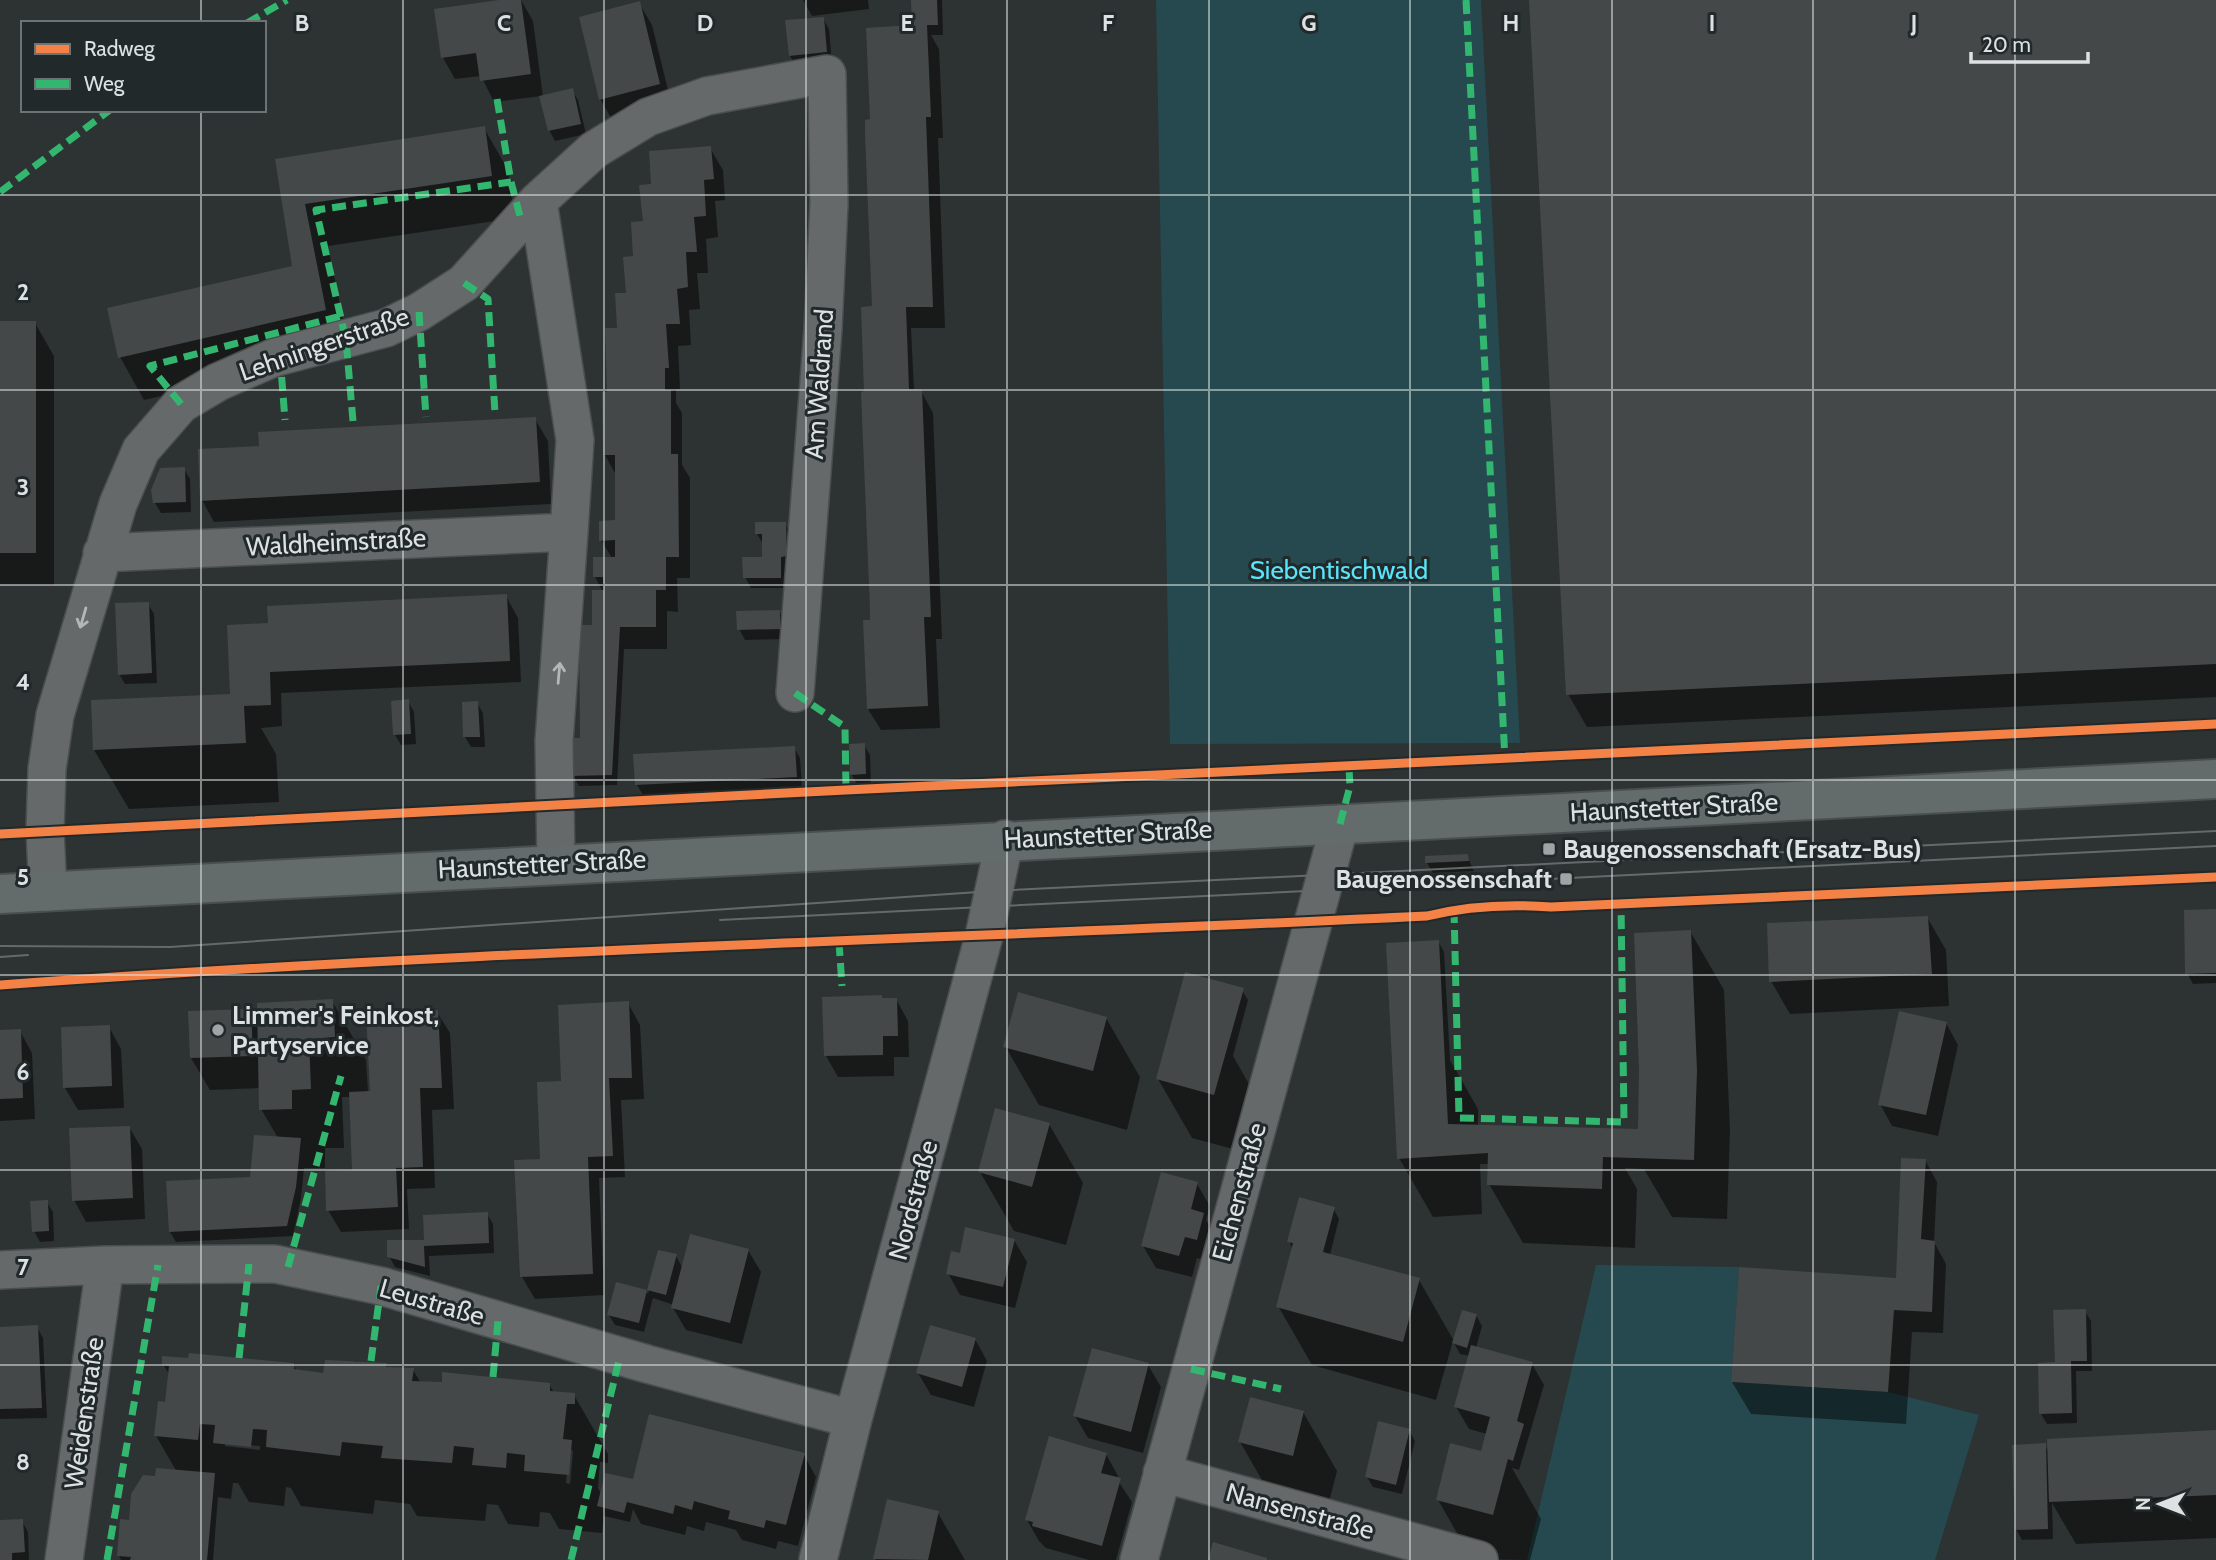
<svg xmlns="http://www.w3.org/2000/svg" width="2216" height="1560" font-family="Cabin,sans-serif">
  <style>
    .green { fill: #26494f }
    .shadow { fill: #0007; fill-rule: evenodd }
    .building { fill: #444849 }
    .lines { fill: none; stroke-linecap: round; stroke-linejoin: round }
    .minor-casing { stroke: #4a4e4e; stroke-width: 40 }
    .secondary-casing { stroke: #4a4e4e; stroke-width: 42 }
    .minor { stroke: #656969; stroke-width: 37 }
    .secondary { stroke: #636b6b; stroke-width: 38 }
    .tram { stroke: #656969; stroke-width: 2 }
    .quiet { stroke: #33b770; stroke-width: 7; stroke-dasharray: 14 7; stroke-linecap: butt }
    .cycleway-casing { stroke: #21292a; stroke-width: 13 }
    .cycleway { stroke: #f48246; stroke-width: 9 }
    .oneway { stroke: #b3b7b8 }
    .grid { fill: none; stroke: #dde1e2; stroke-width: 2; stroke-opacity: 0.55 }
    .poi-dot { fill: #9fa4a4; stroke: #21292a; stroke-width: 2.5 }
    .labels { text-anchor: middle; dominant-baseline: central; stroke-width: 6; stroke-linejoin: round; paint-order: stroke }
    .street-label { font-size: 26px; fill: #dde1e2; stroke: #21292a }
    .park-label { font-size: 26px; fill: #57e5fb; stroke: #21292a }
    .poi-label { font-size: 26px; font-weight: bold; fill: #dde1e2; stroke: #21292a; text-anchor: start }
    .grid-label { font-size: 23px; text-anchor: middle; font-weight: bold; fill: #dde1e2; stroke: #21292a; stroke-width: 6; stroke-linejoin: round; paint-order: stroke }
  </style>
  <rect width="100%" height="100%" fill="#2d3232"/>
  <path class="green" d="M1156,0H1481L1520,743L1170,744Z
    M1596,1265L1739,1267L1731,1382L1888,1392L1979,1415L1935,1560H1527Z"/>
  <path class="shadow" d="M512,0H521L533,21L543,97L572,90L578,100L586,134L555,141L549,130L541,96L494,102L481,76L455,79L443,58Z
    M803,0H868L869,9L812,16Z
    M913,0H942L943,35H931L939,49L943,138H938L945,328H911L914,391H921L933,413L942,639H936L940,728L881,730L868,709L872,621L867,393L874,308L872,121L915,27Z
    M1530,0H2216V697L1587,727L1568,694Z
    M639,3L652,25L672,106L613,121L600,99Z
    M823,18L829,29L832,63L796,66L790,56Z
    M484,128L508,170L515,218L328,246L350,353L144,400L120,357L294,267L277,160Z
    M710,148L723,170L725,200L715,201L718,237L706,239L708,273H697L700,309L689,310L691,345L678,346L680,389H676V403L682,413V465L690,478V578H677L678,612L667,611V649H624L617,785L579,786L573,776L582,740L594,628L603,592L595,577L612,558L601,540L617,522L616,475L605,455L609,393L619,330L653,186Z
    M0,323H35L54,356V585H0Z
    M535,419L548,441L551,504L214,522L202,500Z
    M184,469L190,479L191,512L161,513L155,503Z
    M785,524L791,534L786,588H751L745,577L764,559L763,544L757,534Z
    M506,596L518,618L521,682L281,693L282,726L261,728L276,754L279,802L129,809L94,750L232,695L269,624Z
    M148,604L154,614L157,683L125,684L119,674Z
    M779,611L785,622V639L745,640L739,629Z
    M408,701L414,712L416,744L401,745L395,735Z
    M477,703L483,713L485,747H471L465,737Z
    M864,745L870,755L871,784H857L851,774Z
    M794,748L800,758L802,787L643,795L637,785L635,756Z
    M1467,856L1474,871L1433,873L1427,863Z
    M2216,911V983L2193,984L2187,973Z
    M1927,917L1946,950L1949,1006L1790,1014L1771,981Z
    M1690,931L1724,990L1730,1130L1727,1219L1672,1217L1644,1169L1625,1168L1637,1189L1635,1248L1523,1243L1489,1184L1490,1164H1480L1482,1214L1433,1217L1399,1158L1438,941L1444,952L1450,1060L1478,1109V1126L1639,1131Z
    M1242,990L1248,1000L1233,1056L1261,1105L1248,1153L1192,1138L1158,1079Z
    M896,999L908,1021L909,1057H894V1076L838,1077L826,1056L882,1000Z
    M332,1001L366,1060L368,1092H372L437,1012L450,1033L454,1109L432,1110L435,1188L407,1189L409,1229L341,1232L328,1210L354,1172L351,1097H342L344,1148H325V1168H304L301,1198L293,1236L176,1242L170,1232L251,1179L278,1138L261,1109L260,1088L210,1090L191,1058L250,1010L259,1027Z
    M628,1003L640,1025L644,1099L621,1100L625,1177L599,1178L604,1295L535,1299L522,1277L516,1162L542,1161L563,1082Z
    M1106,1018L1140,1077L1127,1130L1039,1105L1005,1046Z
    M1946,1023L1958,1045L1938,1136L1892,1126L1880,1104Z
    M109,1027L121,1049L124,1108L78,1110L65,1088Z
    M20,1031L32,1053L35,1119L0,1121V1032Z
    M1049,1124L1083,1183L1066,1245L1014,1231L980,1172Z
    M129,1127L142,1149L145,1219L86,1222L74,1200Z
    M1925,1160L1937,1182L1934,1242L1946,1264L1943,1333L1912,1332L1906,1424L1751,1414L1732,1382L1897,1280Z
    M1197,1184L1210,1206L1206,1220L1216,1236L1209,1261L1197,1258L1192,1277L1156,1268L1143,1246Z
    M47,1202L53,1212L54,1241L40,1242L34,1231Z
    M1333,1208L1339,1219L1330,1255L1419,1280L1454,1341L1476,1315L1482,1326L1476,1348L1532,1364L1544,1385L1519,1470L1512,1468L1541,1519L1530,1560L1472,1559L1438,1500L1484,1454L1487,1434L1469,1429L1456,1407L1470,1356L1460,1354L1453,1341L1436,1400L1312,1365L1278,1306L1293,1250L1289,1241Z
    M487,1214L493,1224L494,1253L429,1256L430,1276L395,1267L389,1256Z
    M1014,1240L1027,1262L1015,1308L960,1295L948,1273L961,1255Z
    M748,1250L761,1272L742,1344L686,1330L673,1308L674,1305L653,1298L644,1332L615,1325L609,1315L646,1292L648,1294L659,1252L676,1256L683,1269Z
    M2085,1311L2091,1321L2092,1371H2076L2077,1423L2047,1424L2041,1414L2056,1364Z
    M37,1327L43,1338L47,1418L0,1419V1329Z
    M975,1339L987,1361L974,1407L931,1395L918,1373Z
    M354,1361L386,1365L388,1369L413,1370L421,1383L549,1384L554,1393L574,1395L608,1454V1463L600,1462L598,1488L601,1494L634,1481L804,1455L816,1477L798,1546L778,1541L776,1549L742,1540L736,1530L706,1522L704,1531L687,1526L685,1535L641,1524L633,1509L630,1522L604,1516L602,1533L559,1529L550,1513L540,1512L539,1527L508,1524L498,1505L487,1504L485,1521L417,1516L410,1504L375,1500L373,1514L301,1506L291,1488L286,1487L284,1506L249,1502L238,1483H233L231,1499L218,1497L213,1560H121L119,1556L131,1522L157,1478L177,1472L156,1436L167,1404L170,1376L163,1364L293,1365L297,1371L325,1375L353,1364ZM225,1443L260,1446V1450L225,1446ZM569,1448L573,1451L570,1484L566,1483Z
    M1148,1365L1161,1387L1143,1453L1088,1438L1075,1416Z
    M1303,1412L1337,1471L1326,1514L1274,1501L1240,1442Z
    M1409,1430L1415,1441L1402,1494L1373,1487L1367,1477Z
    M2216,1432V1538L2076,1544L2052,1503L2053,1539L2022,1540L2016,1529L2045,1445L2049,1453Z
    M1106,1454L1118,1476L1117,1479L1132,1502L1116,1560H1089L1046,1548L1039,1541L1027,1520Z
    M938,1513L965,1560H876L875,1558Z
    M22,1521L28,1532L29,1560H0V1522Z"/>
  <path class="building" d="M499,0H521L531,74L480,81L476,53L441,58L434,9Z
    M911,0H937L938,25H927L931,117H926L933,307H906L909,389H922L931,617H924L928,706L867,709L863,620H870V609L861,392L864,391L861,307L872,306L865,134V120L870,119L866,28L912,25Z
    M1529,0H2216V664L1566,695Z
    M640,1L660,84L599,100L579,17Z
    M824,17L827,52L789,56L785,20Z
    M573,88L581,124L548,131L539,96Z
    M485,126L492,176L305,204L326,310L118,358L107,308L292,266L275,159Z
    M711,146L714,179L704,180L706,216L694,217L697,252H686L688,287L677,289L680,324H666L669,368H665V390H671V454H678L679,557H666V590H656V627H620L612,775L571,776V738H580L579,625H592V590H604L603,577H593V557H615V540L599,541V521L615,520V455H603L602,392H607L605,328H617L615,293H626L623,257L633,256L631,222L643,221L639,185L651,184L649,151Z
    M0,321H36V553H0Z
    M536,417L540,482L200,501L198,449L259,446L258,432Z
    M185,467L186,502L153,503L151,490L160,468Z
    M755,522H786L787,556L781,557V578H743L742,557H762V534H755Z
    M507,594L510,661L270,672L271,705L244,706L246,743L93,750L91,700L230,694L227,625L268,623L267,606Z
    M149,602L152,673L118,675L115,603Z
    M780,610V629L737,630L736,611Z
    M409,699L411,734L393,735L391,701Z
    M478,701L480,737H463L462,702Z
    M865,743L866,774L850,775L849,744Z
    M795,746L797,777L635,785L633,754Z
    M1468,854L1469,861L1425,863V856Z
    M2216,909V973L2185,974L2184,910Z
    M1928,916L1932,974L1769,982L1767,923Z
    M1691,930L1697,1070L1694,1160L1603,1157L1602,1189L1487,1185L1488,1153L1397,1159L1386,943L1439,940L1448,1124L1638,1129L1639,1070L1634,933Z
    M1185,972L1244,988L1214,1095L1156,1079Z
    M1018,992L1107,1017L1093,1071L1003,1047Z
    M882,995V998H897L898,1036H883V1055L824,1056L822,997Z
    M333,999L335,1037L309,1039L311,1089L292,1090V1109L259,1110L257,1003Z
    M629,1001L632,1078H609L613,1156L588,1157L593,1274L520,1277L514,1160L540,1159L537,1082L561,1081L558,1005Z
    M251,1009L253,1056L190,1058L188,1011Z
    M438,1010L442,1088H420L423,1167L396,1168L398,1207L326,1211L325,1171L352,1170L349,1092L370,1091L366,1013Z
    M1899,1011L1947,1022L1926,1115L1878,1105Z
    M110,1025L112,1086L63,1088L61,1027Z
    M21,1029L23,1098L0,1099V1030Z
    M995,1108L1050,1123L1032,1187L978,1172Z
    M130,1126L133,1198L72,1201L69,1128Z
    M254,1135L301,1138L296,1187L287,1226L169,1232L166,1181L250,1177Z
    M1901,1158L1926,1159L1921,1239L1935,1241L1932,1312L1894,1310L1888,1392L1731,1382L1739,1267L1896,1278Z
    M1161,1172L1198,1182L1191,1209L1204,1213L1197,1240L1185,1237L1179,1256L1141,1246Z
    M1299,1197L1335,1207L1323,1252L1420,1278L1403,1342L1276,1307L1293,1243L1287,1242Z
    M48,1200L49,1231L32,1232L30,1201Z
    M488,1212L489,1243L424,1246L425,1267L387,1257V1240H424L423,1215Z
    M965,1227L1015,1239L1003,1287L946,1274L951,1251L960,1253Z
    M690,1234L749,1249L730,1323L671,1308Z
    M658,1250L677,1254L666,1295L647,1290L639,1323L607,1315L616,1282L647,1290Z
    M2086,1309L2087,1361H2071L2072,1413L2039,1414L2038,1363L2055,1362L2053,1310Z
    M1462,1310L1477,1314L1467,1348L1452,1343Z
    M38,1325L42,1408L0,1409V1327Z
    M930,1325L976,1338L962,1387L916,1373Z
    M1471,1345L1533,1362L1517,1421L1524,1424L1513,1461L1508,1459L1493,1515L1436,1500L1450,1443L1481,1451L1490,1417L1454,1407Z
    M1092,1348L1149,1363L1131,1432L1073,1416Z
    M189,1353L294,1363V1369L323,1373L325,1360L387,1363L386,1367L414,1368L412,1381L442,1382V1372L550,1383V1391L575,1393V1404H567L563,1439L572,1440L569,1475L524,1471L525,1455L507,1453L506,1468L472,1465L474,1448L454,1446L452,1463L381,1458L383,1446L342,1442L340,1456L266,1447L267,1430L253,1429L251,1447L213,1443L215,1425L200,1424L198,1440L154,1436L158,1401L165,1402L169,1366L162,1365V1356L188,1358Z
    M1250,1397L1304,1411L1293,1456L1238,1442Z
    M649,1414L805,1453L786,1525L766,1520L764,1528L728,1519L730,1511L694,1501L692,1510L675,1505L673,1514L627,1502L624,1513L597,1506L605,1473L633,1479Z
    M1378,1421L1410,1429L1396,1485L1365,1477Z
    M2216,1430V1495L2049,1502L2047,1439Z
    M1049,1436L1107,1453L1101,1473L1121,1478L1102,1546L1032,1526L1033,1522L1025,1520Z
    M2046,1443L2048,1529L2015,1530L2012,1445Z
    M156,1468L215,1473L207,1560H130L131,1557L117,1556L120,1519L129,1520L131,1494L143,1475L155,1476Z
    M887,1499L939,1511L928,1560L873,1559Z
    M23,1519L25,1552L12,1553V1560H0V1520Z
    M1213,1542L1267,1558V1560H1208Z"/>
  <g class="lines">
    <defs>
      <path id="minor" d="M102,553L569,532L575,440L538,201
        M556,863L554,741L569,532
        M48,892L45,831L47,769L55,715L118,504L141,450L181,404L218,382L273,358L386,328L419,312L464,283L538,201L594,150L648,117L707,96L827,74L829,204L823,329L795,693
        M0,1270L105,1265L275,1264L381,1286L647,1364L853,1419
        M1162,1473L1479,1560
        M64,1560L105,1265
        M818,1560L853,1419L984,936L1005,839
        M1139,1560L1340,824"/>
      <path id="secondary" d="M0,894C738,849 1477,818 2216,779"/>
    </defs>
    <use href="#minor" class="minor-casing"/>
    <use href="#secondary" class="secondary-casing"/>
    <use href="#minor" class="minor"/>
    <use href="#secondary" class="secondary"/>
    <path class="tram" d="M720,920L2216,846
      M0,946L170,947L993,891L2216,831
      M0,957L28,955"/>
    <path class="quiet" d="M1466,0L1505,760
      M247,23L287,0
      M497,99L511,182L521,220
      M0,192L110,110
      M464,283L488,299L495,413
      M419,312L426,417
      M280,356L285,420
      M181,404L150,366L341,316
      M353,421L346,340L316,210L511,182
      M795,693L845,727L846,790
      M1340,824L1350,786L1349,768
      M1454,909L1459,1118L1624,1122L1621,904
      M839,942L842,986
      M288,1267L341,1076
      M239,1358L249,1264
      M371,1361L381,1286
      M1191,1369L1281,1389
      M493,1377L498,1321
      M107,1560L158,1265
      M571,1560L620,1356"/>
    <defs>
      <path id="cycleway" d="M0,834L846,790L2216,724
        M0,985C475,950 951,939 1427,916C1467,906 1510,904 1551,907L2216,877"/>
    </defs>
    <use href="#cycleway" class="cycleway-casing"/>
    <use href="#cycleway" class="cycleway"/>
  </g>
  <defs><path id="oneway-shaft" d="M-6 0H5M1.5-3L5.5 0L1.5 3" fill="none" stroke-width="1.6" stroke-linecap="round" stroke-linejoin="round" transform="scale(1.75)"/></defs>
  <g class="oneway">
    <use href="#oneway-shaft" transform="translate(83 618) rotate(106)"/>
    <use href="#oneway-shaft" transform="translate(559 673) rotate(-85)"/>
  </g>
  <path class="grid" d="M201,0V23M403,0V1560M604,0V1560M806,0V1560M1007,0V1560M1209,0V1560M1410,0V1560M1612,0V1560M1813,0V1560M2015,0V1560M201,110V1560M0,195H2216M0,390H2216M0,585H2216M0,780H2216M0,975H2216M0,1170H2216M0,1365H2216"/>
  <g class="poi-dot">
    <rect x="1542" y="842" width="14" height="14" rx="3.5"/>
    <rect x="1559" y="872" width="14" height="14" rx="3.5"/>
    <circle cx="218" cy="1030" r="7"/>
  </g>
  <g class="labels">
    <g class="street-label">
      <text transform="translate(324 344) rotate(-19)">Lehningerstraße</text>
      <text transform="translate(819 384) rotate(-86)">Am Waldrand</text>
      <text transform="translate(336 542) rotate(-3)">Waldheimstraße</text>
      <text transform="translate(1674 807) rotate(-3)">Haunstetter Straße</text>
      <text transform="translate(1108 834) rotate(-3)">Haunstetter Straße</text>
      <text transform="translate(542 864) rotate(-3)">Haunstetter Straße</text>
      <text transform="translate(1239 1192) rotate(-75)">Eichenstraße</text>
      <text transform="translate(913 1200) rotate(-75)">Nordstraße</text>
      <text transform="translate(432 1302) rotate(16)">Leustraße</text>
      <text transform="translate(84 1413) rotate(-82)">Weidenstraße</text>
      <text transform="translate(1300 1511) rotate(15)">Nansenstraße</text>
    </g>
    <g class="park-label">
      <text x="1339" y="570">Siebentischwald</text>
    </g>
    <g class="poi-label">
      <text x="1563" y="849">Baugenossenschaft (Ersatz-Bus)</text>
      <text x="1552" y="879" text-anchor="end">Baugenossenschaft</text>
      <text x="232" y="1015">Limmer's Feinkost,<tspan x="232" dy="30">Partyservice</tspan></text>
    </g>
  </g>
  <g class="grid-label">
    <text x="302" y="31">B</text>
    <text x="504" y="31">C</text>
    <text x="705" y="31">D</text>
    <text x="907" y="31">E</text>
    <text x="1108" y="31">F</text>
    <text x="1309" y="31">G</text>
    <text x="1511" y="31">H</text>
    <text x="1712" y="31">I</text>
    <text x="1914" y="31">J</text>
    <text x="23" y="300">2</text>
    <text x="23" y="495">3</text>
    <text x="23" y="690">4</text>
    <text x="23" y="885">5</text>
    <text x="23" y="1080">6</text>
    <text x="23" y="1275">7</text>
    <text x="23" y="1470">8</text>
  </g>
  <rect x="21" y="21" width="245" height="91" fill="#21292a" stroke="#6c7374" stroke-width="2"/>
  <rect x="35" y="44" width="35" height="10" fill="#f48246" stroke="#6c7374" stroke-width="2"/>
  <text x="84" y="56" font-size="21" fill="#dde1e2">Radweg</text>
  <rect x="35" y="79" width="35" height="10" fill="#33b770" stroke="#6c7374" stroke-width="2"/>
  <text x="84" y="91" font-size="21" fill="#dde1e2">Weg</text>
  <g transform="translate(2160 1504) rotate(270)" stroke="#21292a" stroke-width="5" paint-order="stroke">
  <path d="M0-5L12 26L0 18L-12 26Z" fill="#dde1e2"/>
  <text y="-10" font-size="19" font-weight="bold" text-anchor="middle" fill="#dde1e2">N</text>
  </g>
  <path d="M1971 52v10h117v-10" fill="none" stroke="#dde1e2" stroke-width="3.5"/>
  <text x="1982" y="52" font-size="21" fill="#dde1e2" stroke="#21292a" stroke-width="5" paint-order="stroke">20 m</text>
</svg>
